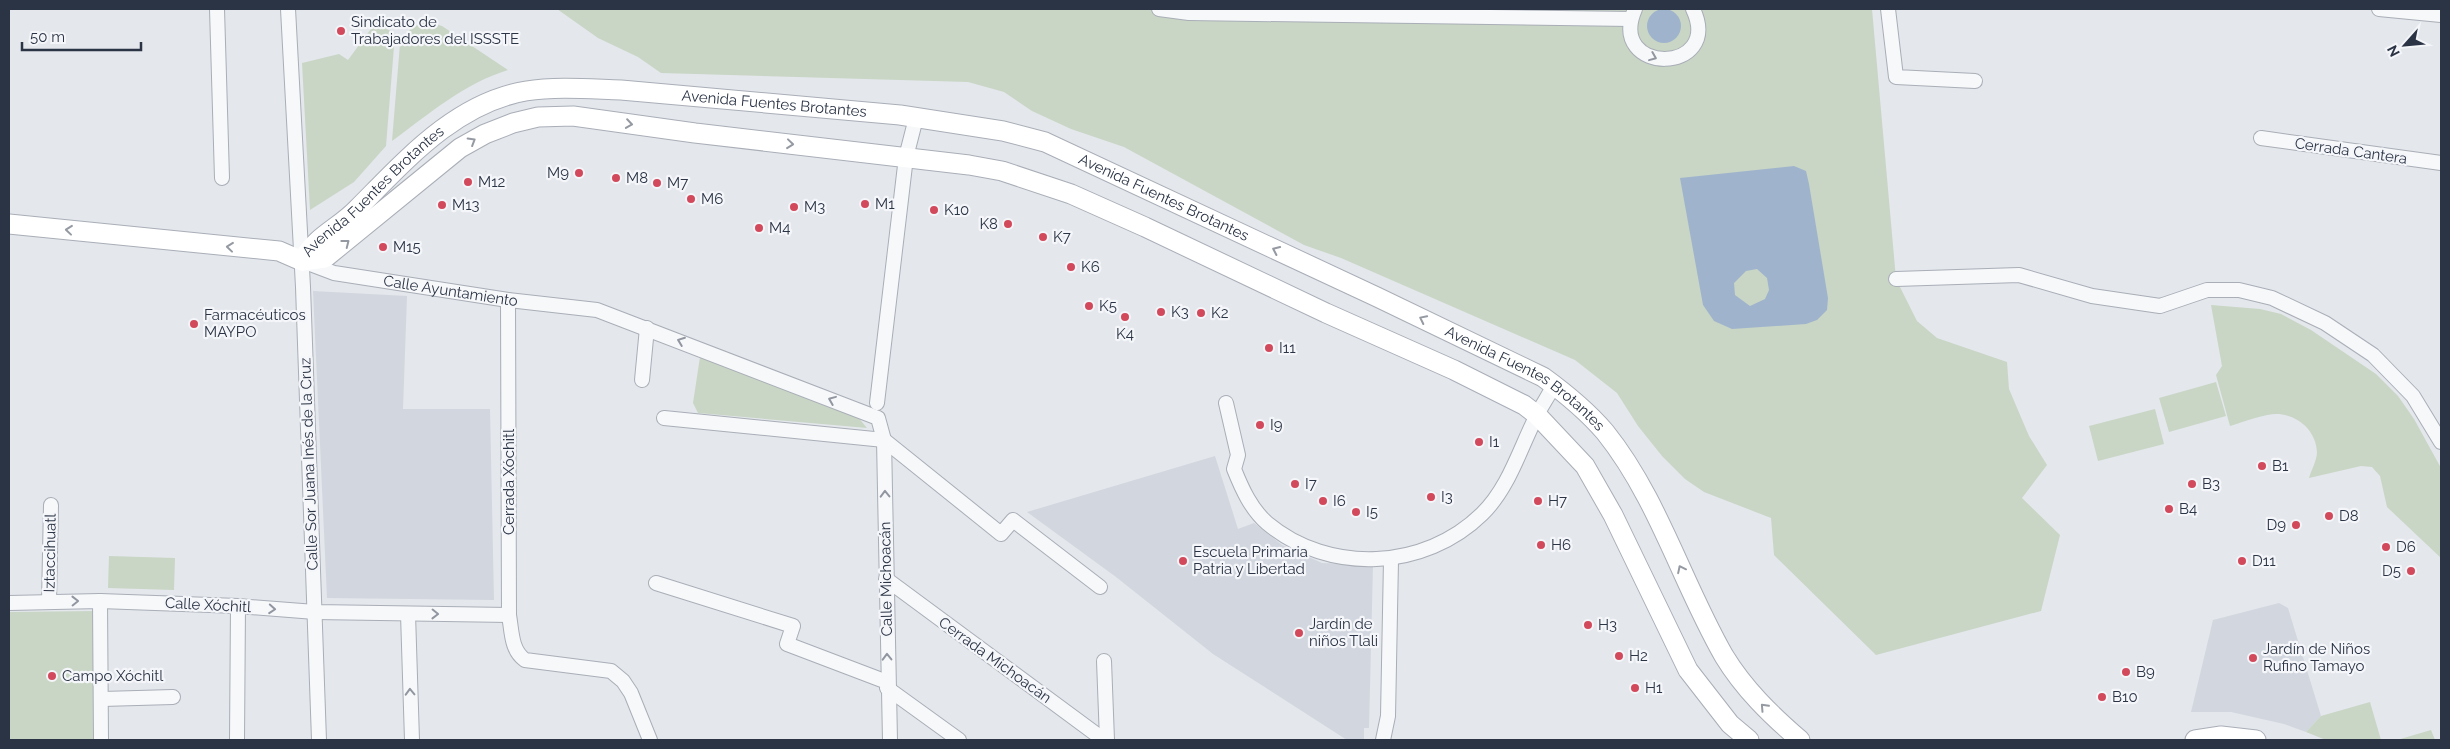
<svg xmlns="http://www.w3.org/2000/svg" width="2450" height="749" font-family="Raleway,sans-serif">
  <style>
    .built { fill: #d2d6de }
    .green { fill: #c9d6c5 }
    .water { fill: #9fb4cc; fill-rule: evenodd }
    .lines { fill: none; stroke-linecap: round; stroke-linejoin: round }
    .street-casing { stroke: #a9aeb7; stroke-width: 16 }
    .secondary-casing { stroke: #a9aeb7; stroke-width: 21 }
    .street { stroke: #f7f8fa; stroke-width: 14 }
    .secondary { stroke: #fff; stroke-width: 19 }
    .oneway { stroke: #9196a0 }
    .oneway2 { stroke: #959aa2 }
    .poi-dot { fill: #d1495b; stroke: #f4f6f9; stroke-width: 2 }
    .labels { text-anchor: middle; dominant-baseline: central; stroke-width: 4.5; stroke-linejoin: round; paint-order: stroke }
    .poi-label { font-size: 15px; fill: #2b3445; stroke: #f4f6f9; text-anchor: start }
    .street-label { font-size: 15px; fill: #2b3445; stroke: #f4f6f9 }
  </style>
  <rect width="100%" height="100%" fill="#e4e7ec"/>
  <path class="built" d="M313,291L407,296L403,409H490L494,600L327,598Z
    M1215,456L1238,529L1254,523L1282,545L1322,563L1373,565L1369,728H1364V740H1347L1213,654L1116,577L1027,512Z
    M2279,603L2288,608L2321,716L2306,732L2284,724L2231,712H2191L2213,620Z"/>
  <path class="green" d="M557,9H1872L1896,279L1917,321L1937,338L2007,362L2009,389L2029,436L2047,465L2022,498L2060,535L2041,611L1876,655L1774,555L1771,518L1704,492L1685,479L1662,456L1638,426L1617,393L1575,360L1341,258L1304,245L1124,147L1071,129L1032,111L1004,92L968,82L661,73L638,57L598,38Z
    M376,22L395,34L386,146L354,182L310,210L302,63L339,54L348,60Z
    M427,22L442,26L508,70C465,83 429,114 392,141L400,44C406,31 413,25 427,22Z
    M2211,305L2260,309L2281,314L2311,330L2376,374L2398,396L2414,419L2441,468V558L2387,507L2380,476L2372,467L2361,466L2309,478C2311,471 2317,460 2317,452C2316,431 2299,416 2279,414C2267,413 2243,422 2230,426L2216,375L2222,366Z
    M700,357L857,416L867,428L698,413L693,403Z
    M2216,382L2226,416L2169,432L2159,398Z
    M2155,409L2164,444L2098,461L2089,426Z
    M109,556L175,558L174,590L108,588Z
    M96,611L95,740H9V612Z
    M2370,702L2381,740H2326L2306,732L2321,716Z
    M2431,730L2435,740H2397Z"/>
  <path class="water" d="M1647 26a17 17 0 1 1 34 0a17 17 0 1 1-34 0Z
    M1794,166L1806,171L1809,184L1828,298L1827,310L1817,320L1806,324L1732,329L1714,321L1703,305L1680,178ZM1757,269L1767,278L1769,290L1765,299L1750,306L1735,295L1734,283L1746,271Z"/>
  <g class="lines">
    <defs>
      <g id="street">
        <path d="M217,9L222,178"/>
        <path d="M288,9L303,287L319,740"/>
        <path d="M1159,9L1189,13L1631,19"/>
        <path d="M1635,9C1606,76 1724,75 1693,9"/>
        <path d="M1888,9L1896,77L1975,81"/>
        <path d="M2379,9L2441,15"/>
        <path d="M2261,138L2441,163"/>
        <path id="s1" d="M305,262L334,273L508,300L597,310L878,418L884,440L890,740"/>
        <path d="M1896,279L2019,275L2092,296L2160,306L2207,290H2239L2272,298L2325,323L2373,355L2413,396L2441,442"/>
        <path d="M508,300L509,615C512,632 511,650 525,660L611,671L623,681L631,693L650,740"/>
        <path d="M642,380L647,328"/>
        <path d="M877,403L906,157L916,118"/>
        <path d="M1226,403L1238,455L1234,469C1242,489 1251,509 1267,523C1329,575 1425,570 1482,514C1509,488 1520,448 1537,415C1542,405 1549,395 1554,385"/>
        <path d="M664,418L884,440L1001,534L1013,520L1100,587"/>
        <path d="M886,579L1104,740"/>
        <path d="M656,583L793,626L787,644L887,682"/>
        <path d="M100,601L101,740"/>
        <path d="M49,602L51,505"/>
        <path d="M9,603L100,601L238,606L315,612L509,615"/>
        <path d="M408,614L412,740"/>
        <path d="M1104,661L1107,740"/>
        <path d="M887,688L959,740"/>
        <path d="M102,699L173,697"/>
        <path d="M237,740L238,606"/>
        <path d="M1383,740L1388,716L1391,560"/>
      </g>
      <g id="secondary">
        <path d="M9,224L279,251L302,261L325,258L460,148L485,134L513,123L538,117L573,116L695,133L969,165L1002,171L1071,194L1145,227L1326,313L1454,370L1524,405L1537,415L1585,466L1613,515L1688,670L1730,724L1749,740"/>
        <path id="s2" d="M302,261C314,237 339,228 357,209C405,161 455,103 526,91C557,86 590,89 621,90L900,115L1003,131L1045,142L1377,297L1543,377C1565,393 1587,411 1605,432C1658,498 1682,583 1724,656C1744,689 1771,715 1800,740"/>
        <path d="M2195,740L2221,736L2256,740"/>
      </g>
    </defs>
    <use href="#street" class="street-casing"/>
    <use href="#secondary" class="secondary-casing"/>
    <use href="#street" class="street"/>
    <use href="#secondary" class="secondary"/>
  </g>
  <defs><path id="oneway-chevron" d="M-2-3.5L2.5 0L-2 3.5" fill="none" stroke-width="1.6" stroke-linecap="round" stroke-linejoin="round" transform="scale(1.25)"/></defs>
  <g class="oneway">
    <use href="#oneway-chevron" transform="translate(1653 57) rotate(22)"/>
    <use href="#oneway-chevron" transform="translate(681 341) rotate(-159)"/>
    <use href="#oneway-chevron" transform="translate(832 400) rotate(-158)"/>
    <use href="#oneway-chevron" transform="translate(885 494) rotate(-91)"/>
    <use href="#oneway-chevron" transform="translate(75 601) rotate(-1)"/>
    <use href="#oneway-chevron" transform="translate(272 609) rotate(4)"/>
    <use href="#oneway-chevron" transform="translate(435 614) rotate(1)"/>
    <use href="#oneway-chevron" transform="translate(887 657) rotate(-91)"/>
    <use href="#oneway-chevron" transform="translate(410 692) rotate(-92)"/>
  </g>
  <g class="oneway2">
    <use href="#oneway-chevron" transform="translate(629 124) rotate(8)"/>
    <use href="#oneway-chevron" transform="translate(472 141) rotate(-31)"/>
    <use href="#oneway-chevron" transform="translate(790 144) rotate(6)"/>
    <use href="#oneway-chevron" transform="translate(69 230) rotate(-174)"/>
    <use href="#oneway-chevron" transform="translate(346 243) rotate(-38)"/>
    <use href="#oneway-chevron" transform="translate(230 247) rotate(-174)"/>
    <use href="#oneway-chevron" transform="translate(1276 250) rotate(-155)"/>
    <use href="#oneway-chevron" transform="translate(1423 319) rotate(-154)"/>
    <use href="#oneway-chevron" transform="translate(1681 569) rotate(-116)"/>
    <use href="#oneway-chevron" transform="translate(1764 707) rotate(-133)"/>
  </g>
  <g class="poi-dot">
    <circle cx="341" cy="31" r="5"/>
    <circle cx="579" cy="173" r="5"/>
    <circle cx="616" cy="178" r="5"/>
    <circle cx="468" cy="182" r="5"/>
    <circle cx="657" cy="183" r="5"/>
    <circle cx="691" cy="199" r="5"/>
    <circle cx="865" cy="204" r="5"/>
    <circle cx="442" cy="205" r="5"/>
    <circle cx="794" cy="207" r="5"/>
    <circle cx="934" cy="210" r="5"/>
    <circle cx="1008" cy="224" r="5"/>
    <circle cx="759" cy="228" r="5"/>
    <circle cx="1043" cy="237" r="5"/>
    <circle cx="383" cy="247" r="5"/>
    <circle cx="1071" cy="267" r="5"/>
    <circle cx="1089" cy="306" r="5"/>
    <circle cx="1161" cy="312" r="5"/>
    <circle cx="1201" cy="313" r="5"/>
    <circle cx="1125" cy="317" r="5"/>
    <circle cx="194" cy="324" r="5"/>
    <circle cx="1269" cy="348" r="5"/>
    <circle cx="1260" cy="425" r="5"/>
    <circle cx="1479" cy="442" r="5"/>
    <circle cx="2262" cy="466" r="5"/>
    <circle cx="1295" cy="484" r="5"/>
    <circle cx="2192" cy="484" r="5"/>
    <circle cx="1431" cy="497" r="5"/>
    <circle cx="1323" cy="501" r="5"/>
    <circle cx="1538" cy="501" r="5"/>
    <circle cx="2169" cy="509" r="5"/>
    <circle cx="1356" cy="512" r="5"/>
    <circle cx="2329" cy="516" r="5"/>
    <circle cx="2296" cy="525" r="5"/>
    <circle cx="1541" cy="545" r="5"/>
    <circle cx="2386" cy="547" r="5"/>
    <circle cx="1183" cy="561" r="5"/>
    <circle cx="2242" cy="561" r="5"/>
    <circle cx="2411" cy="571" r="5"/>
    <circle cx="1588" cy="625" r="5"/>
    <circle cx="1299" cy="633" r="5"/>
    <circle cx="1619" cy="656" r="5"/>
    <circle cx="2253" cy="658" r="5"/>
    <circle cx="2126" cy="672" r="5"/>
    <circle cx="52" cy="676" r="5"/>
    <circle cx="1635" cy="688" r="5"/>
    <circle cx="2102" cy="697" r="5"/>
  </g>
  <g class="labels">
    <g class="poi-label">
      <text x="351" y="22">Sindicato de<tspan x="351" dy="17">Trabajadores del ISSSTE</tspan></text>
      <text x="569" y="173" text-anchor="end">M9</text>
      <text x="626" y="178">M8</text>
      <text x="478" y="182">M12</text>
      <text x="667" y="183">M7</text>
      <text x="701" y="199">M6</text>
      <text x="875" y="204">M1</text>
      <text x="452" y="205">M13</text>
      <text x="804" y="207">M3</text>
      <text x="944" y="210">K10</text>
      <text x="998" y="224" text-anchor="end">K8</text>
      <text x="769" y="228">M4</text>
      <text x="1053" y="237">K7</text>
      <text x="393" y="247">M15</text>
      <text x="1081" y="267">K6</text>
      <text x="1099" y="306">K5</text>
      <text x="1171" y="312">K3</text>
      <text x="1211" y="313">K2</text>
      <text x="204" y="315">Farmacéuticos<tspan x="204" dy="17">MAYPO</tspan></text>
      <text x="1125" y="334" text-anchor="middle">K4</text>
      <text x="1279" y="348">I11</text>
      <text x="1270" y="425">I9</text>
      <text x="1489" y="442">I1</text>
      <text x="2272" y="466">B1</text>
      <text x="1305" y="484">I7</text>
      <text x="2202" y="484">B3</text>
      <text x="1441" y="497">I3</text>
      <text x="1333" y="501">I6</text>
      <text x="1548" y="501">H7</text>
      <text x="2179" y="509">B4</text>
      <text x="1366" y="512">I5</text>
      <text x="2339" y="516">D8</text>
      <text x="2286" y="525" text-anchor="end">D9</text>
      <text x="1551" y="545">H6</text>
      <text x="2396" y="547">D6</text>
      <text x="1193" y="552">Escuela Primaria<tspan x="1193" dy="17">Patria y Libertad</tspan></text>
      <text x="2252" y="561">D11</text>
      <text x="2401" y="571" text-anchor="end">D5</text>
      <text x="1309" y="624">Jardín de<tspan x="1309" dy="17">niños Tlali</tspan></text>
      <text x="1598" y="625">H3</text>
      <text x="2263" y="649">Jardín de Niños<tspan x="2263" dy="17">Rufino Tamayo</tspan></text>
      <text x="1629" y="656">H2</text>
      <text x="2136" y="672">B9</text>
      <text x="62" y="676">Campo Xóchitl</text>
      <text x="1645" y="688">H1</text>
      <text x="2112" y="697">B10</text>
    </g>
    <g class="street-label">
      <text stroke="none"><textPath href="#s2" startOffset="535">Avenida Fuentes Brotantes</textPath></text>
      <text transform="translate(2351 151) rotate(8)">Cerrada Cantera</text>
      <text stroke="none"><textPath href="#s2" startOffset="100">Avenida Fuentes Brotantes</textPath></text>
      <text stroke="none"><textPath href="#s2" startOffset="940">Avenida Fuentes Brotantes</textPath></text>
      <text stroke="none"><textPath href="#s1" startOffset="149">Calle Ayuntamiento</textPath></text>
      <text stroke="none"><textPath href="#s2" startOffset="1345">Avenida Fuentes Brotantes</textPath></text>
      <text transform="translate(309 464) rotate(-92)">Calle Sor Juana Inés de la Cruz</text>
      <text transform="translate(509 482) rotate(-90)">Cerrada Xóchitl</text>
      <text transform="translate(50 553) rotate(-89)">Iztaccihuatl</text>
      <text transform="translate(886 579) rotate(-91)">Calle Michoacán</text>
      <text transform="translate(208 605) rotate(3)">Calle Xóchitl</text>
      <text transform="translate(995 660) rotate(36)">Cerrada Michoacán</text>
    </g>
  </g>
  <rect width="2450" height="749" fill="none" stroke="#2b3445" stroke-width="20"/>
  <g transform="translate(2405 45) rotate(243)" stroke="#f4f6f9" stroke-width="4" paint-order="stroke">
  <path d="M0-4L9 19L0 12L-9 19Z" fill="#2b3445"/>
  <text y="-8" font-size="14" font-weight="bold" text-anchor="middle" fill="#2b3445">N</text>
  </g>
  <path d="M22 42v8h119v-8" fill="none" stroke="#2b3445" stroke-width="2.5"/>
  <text x="30" y="42" font-size="15" fill="#2b3445" stroke="#f4f6f9" stroke-width="4" paint-order="stroke">50 m</text>
</svg>
